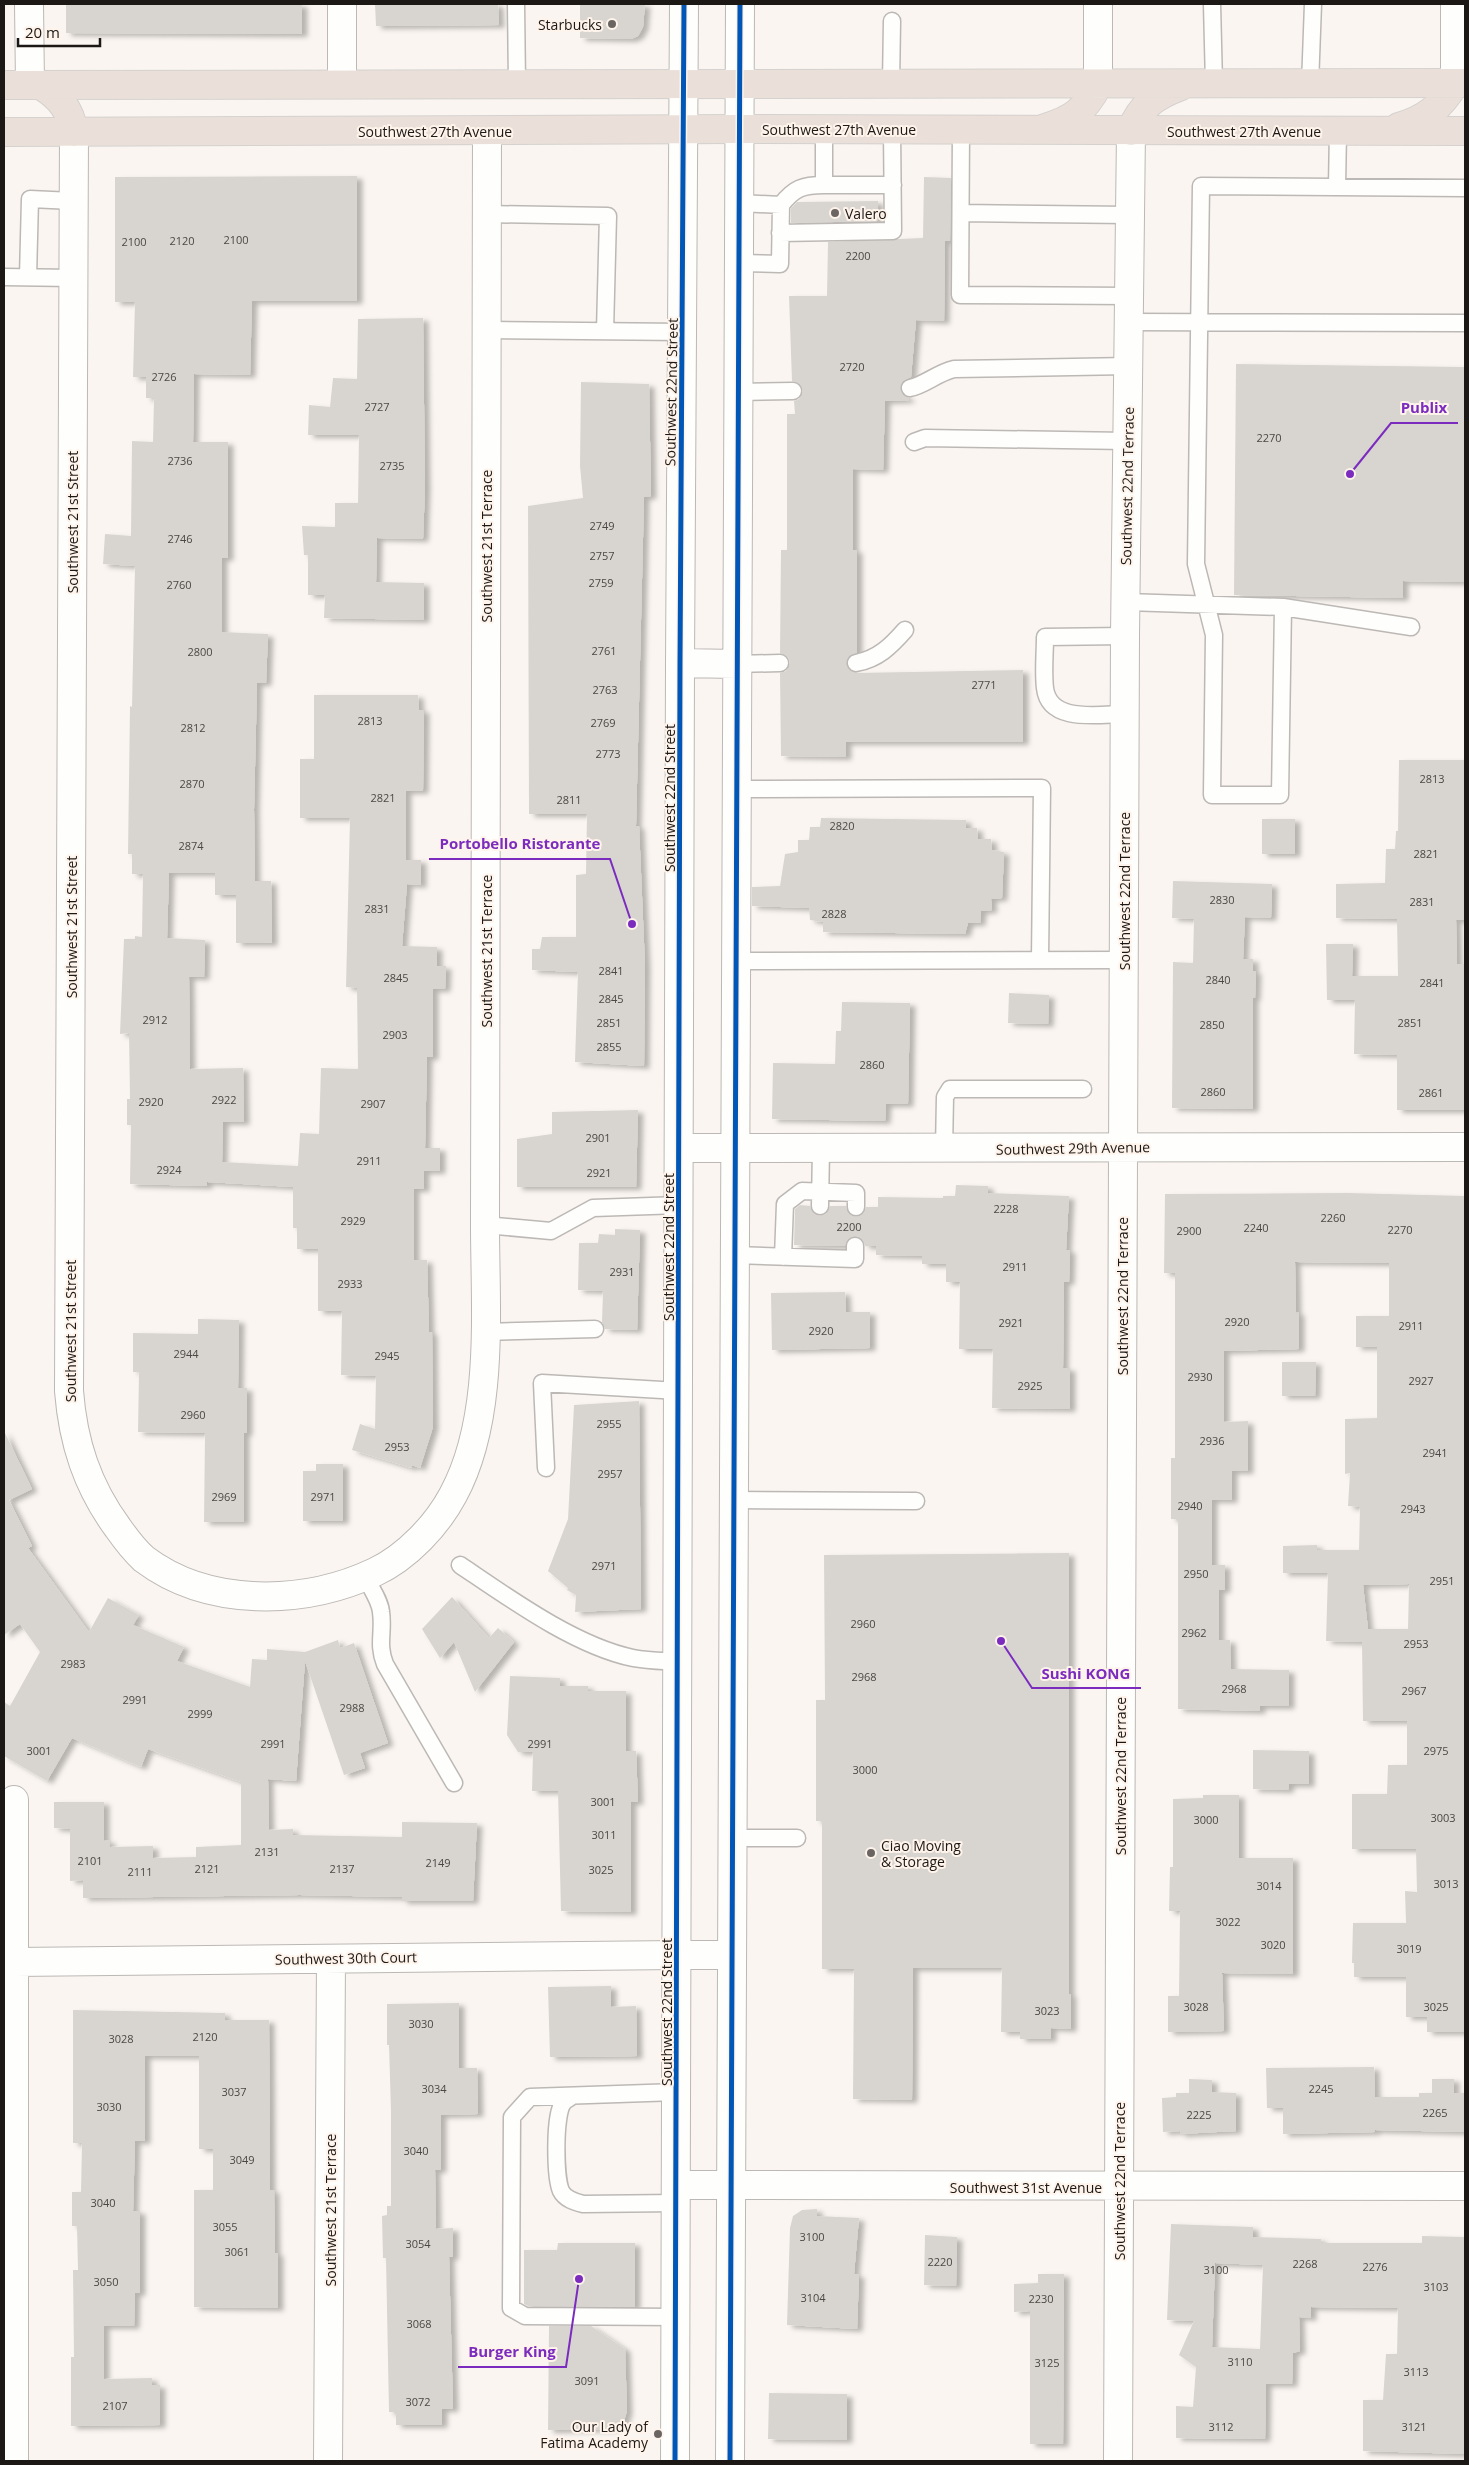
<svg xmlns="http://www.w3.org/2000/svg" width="1469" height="2465" font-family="'Open Sans',sans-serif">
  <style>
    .building { fill: #d8d5d0; fill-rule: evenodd; filter: url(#shadow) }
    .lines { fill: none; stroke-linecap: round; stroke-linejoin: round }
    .lane-casing { stroke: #bcb8b5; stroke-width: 19 }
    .street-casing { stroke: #bcb8b5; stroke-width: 30 }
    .secondary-casing { stroke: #bcb8b5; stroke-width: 30 }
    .highway-casing { stroke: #d4d1cf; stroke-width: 30 }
    .lane { stroke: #fefefd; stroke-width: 16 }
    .street { stroke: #fefefd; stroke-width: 28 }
    .secondary { stroke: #fefefd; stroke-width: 28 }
    .highway { stroke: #eae0d9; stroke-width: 28 }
    .cycleway-casing { stroke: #fff4eb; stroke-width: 8 }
    .cycleway { stroke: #0057b8; stroke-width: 5 }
    .poi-dot { fill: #6a6562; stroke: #fff4eb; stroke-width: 2 }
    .labels { text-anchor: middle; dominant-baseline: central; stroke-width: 4; stroke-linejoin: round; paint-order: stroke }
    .number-label { font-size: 11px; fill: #4b4744 }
    .poi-label { font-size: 14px; fill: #1c1815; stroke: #fff4eb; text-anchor: end }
    .street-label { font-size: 14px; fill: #1c1815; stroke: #fff4eb }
    .leader { fill: none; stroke: #7b2cbf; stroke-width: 2 }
    .callout-dot { fill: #7b2cbf; stroke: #fff4eb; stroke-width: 2 }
    .callout-label { font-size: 15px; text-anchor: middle; font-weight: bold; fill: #7b2cbf; stroke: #fff4eb; stroke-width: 4; stroke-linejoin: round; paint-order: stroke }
  </style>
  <defs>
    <filter id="shadow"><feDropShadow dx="5.5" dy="3" stdDeviation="2.5" flood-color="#0004"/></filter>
  </defs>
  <rect width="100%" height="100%" fill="#faf5f0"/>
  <path class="building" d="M66,4H302V34L66,33Z
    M375,4H498L499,25L376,26Z
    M580,4H645L643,27L638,36L631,39L580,38Z
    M357,176V301H252L250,375L194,374L193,442H228V558H222V632L268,634L266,683H257L254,810L255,881H271L272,943H236V895H215V873H169L167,938L205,940L204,977H189L190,1069L243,1068L244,1122H223L222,1162L298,1166L300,1133L319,1134L321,1068L358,1069L357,988L346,987L350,818H300V759H314V695H418L419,710H424L423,791H406V860H421V885L407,884L402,946L437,947V966H446L445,989H433V1057H427L425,1148H440V1171H424V1189H414V1260H427L429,1332H432L433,1427L420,1468L412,1465V1468L352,1450L360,1424L375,1429L376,1376L341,1375L342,1311H318V1249H297V1228H293V1187L207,1182V1186L130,1184L131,1125H127V1099H130L129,1033L120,1034L124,939H135V936L142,937L143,874H132V854H128L130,706L132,707L135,566L103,564L105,534L131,536L132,441L153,442L154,398H146V377H133L135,302H115V177Z
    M924,177L951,178L950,241H945L944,321L916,320L911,377L903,381L900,386L903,395L909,398V400L885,401L883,470L853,469V550H857V653L849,656L846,665L854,673L1023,670V742H846V757L781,756L780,673L786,671L790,663L788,657L780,653L781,550H787V414H795L794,401L799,399L803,391L798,383L792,381L789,296H827L828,242L923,238Z
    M878,201V221L791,223V208L797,202Z
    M423,318L425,488L423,539L377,538L376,582L424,583V620L324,618L325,595H308V555H304L302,526L335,527V503H358L359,435H308L309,405L330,407L333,378L357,379L358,319Z
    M1236,364L1465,367V582L1403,581V598L1234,595Z
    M581,382L649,384L651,496L644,497L636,826H639L645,966L644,1066L575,1062L578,972L532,970V949H540L542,937H576V875L586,874L587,814H529L528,506L583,498L580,466Z
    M1399,760H1465V920H1456L1457,964H1465V1110H1397V1055L1354,1054L1355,1000H1327L1326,944H1353L1352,976H1398L1397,919L1336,918V884L1385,883L1386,849H1395L1396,831H1398Z
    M821,818L966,820V828H977L978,839H991L992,850L1004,852L1002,898L991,899L992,910L981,911L980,923H968L965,934L823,932V922L810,920L809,908L752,906V887L780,886L785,854L798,852V840H809L810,827H820Z
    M1262,819H1295V854H1262Z
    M1173,881L1272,884L1271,918L1245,917L1243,959H1253V971H1256L1255,998H1253V1109L1172,1108L1173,962L1193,963L1194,919L1172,918Z
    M1009,993L1049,995L1048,1024L1008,1023Z
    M842,1002L910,1003L908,1104H886L885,1121L772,1119L773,1063L835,1064L836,1031H841Z
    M638,1110L636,1187H517V1139L552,1134V1112Z
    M956,1185L988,1186V1193L1069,1196L1066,1250H1070L1069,1282H1064L1063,1368H1070V1409L992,1408L993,1349H959L960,1282H946V1264H922V1256L876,1255V1246H865L863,1241L855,1236L850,1238L845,1246L794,1245L795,1209L800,1205L810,1206L812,1211L819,1216L825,1214L830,1206H846L848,1212L856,1217L864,1212L866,1207H878V1197L943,1198V1196H955Z
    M1348,1193L1465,1196V2032H1427V2017H1406V1977H1354V1963H1352L1353,1923H1406L1405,1891L1417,1892L1416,1849H1352V1794H1387L1388,1765H1407V1721H1363L1362,1642L1326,1641L1328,1573H1283V1546L1317,1545V1550H1359L1360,1507L1348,1506L1350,1473L1345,1474V1419L1377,1418V1347H1356V1316H1389V1263L1295,1262L1296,1313L1299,1312V1349L1224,1351V1422L1248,1421V1471H1232V1500H1212V1565H1225V1590H1219V1640H1230L1231,1669L1289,1670V1706H1260V1711L1178,1709V1519H1171V1458H1175V1273H1164L1165,1194ZM1409,1584L1408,1629H1368L1363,1585Z
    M615,1229L640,1230L637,1330L605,1329L602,1322L603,1291L578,1290L579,1243H598L599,1234L615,1235Z
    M845,1292L846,1312H870V1348L772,1350L771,1293Z
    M198,1319L239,1320L238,1388H247V1433H244V1522H204L205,1433L138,1432L139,1372H133V1333L198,1334Z
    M1282,1362H1316L1315,1396H1282Z
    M639,1401L641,1609L575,1612L576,1595L567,1590L568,1588L548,1571L568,1519L574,1405Z
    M4,1431L32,1489L9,1500L32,1546L28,1548L89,1632L108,1598L139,1615L133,1625L184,1647L177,1661L250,1687L252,1659L267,1660V1649L305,1652L338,1640L340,1648L354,1643L388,1743L360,1753L365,1768L344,1775L305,1661L296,1781L268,1779L269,1830L293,1829V1835L402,1837V1822L477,1823L473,1901H402V1897L300,1895L83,1898V1880L70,1881V1829L54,1828V1802H104V1841L110,1840V1847L153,1846V1858L196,1857V1847L241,1845V1782L148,1749L141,1767L72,1738L47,1781L4,1756V1702L10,1706L40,1652L20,1624L4,1635Z
    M316,1464H343V1521H303V1471H316Z
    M1069,1553V1994H1071V2029L1051,2028V2039H1020V2032H1001L1002,1968H913L912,2100L853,2099L854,1969H822V1821H816V1700H825L824,1555Z
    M452,1597L489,1638L498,1628L514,1642L475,1692L454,1642L440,1658L422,1629Z
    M510,1676L560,1678V1686H588V1691H626V1751H636L638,1802H631V1912L561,1911L558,1791H532L533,1752H518L507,1735Z
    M1253,1750L1309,1751V1784H1289L1288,1790L1253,1789Z
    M1203,1795H1239V1858H1293V1974L1222,1973L1224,2031L1168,2032V1996H1179L1180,1911H1169L1170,1867H1173V1799L1203,1798Z
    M611,1986V2007L636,2006L637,2056L550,2057L548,1987Z
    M459,2003V2068H477L478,2114L441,2115V2170H435L436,2229L453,2228V2257H449L453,2409H442V2425H396V2412H389L386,2258H383L382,2216L387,2215V2206H391V2111L389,2045H387V2004Z
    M73,2010L225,2013V2020H269L270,2190H274L275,2253H278V2308L194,2307V2190H213V2149H199V2056H145V2141H135L133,2211H140V2293H135L134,2326H104V2379L152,2378V2385H160V2425L71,2426V2357H74L73,2270H78L77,2226H72V2192H81L82,2143H73Z
    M1374,2067L1375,2097H1419V2093H1432V2079H1454V2093H1465V2132L1375,2130V2132L1283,2134V2108H1267L1266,2068Z
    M1189,2079L1212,2080V2092L1236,2093V2131L1180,2134V2131L1163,2132L1162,2098L1176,2097V2093H1189Z
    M817,2209V2216L859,2218L854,2274L859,2275L857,2329L787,2325L790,2228L793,2216L802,2210Z
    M1171,2224L1253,2227V2237L1321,2239V2243H1422V2236L1465,2237V2454L1363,2451V2400H1383L1386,2354H1397L1398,2308L1311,2307V2318L1299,2317L1300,2351L1293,2353L1292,2384H1266L1265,2439L1176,2438V2406L1193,2407L1196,2367L1179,2355L1194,2321L1167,2320ZM1215,2263L1263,2265L1260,2349L1212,2347Z
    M925,2235L957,2237L956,2286L924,2285Z
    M558,2243H635V2307L528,2306L524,2304V2250H557Z
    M1038,2274H1064L1063,2444H1030V2311L1014,2312V2284L1038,2283Z
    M549,2326H591L625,2349L627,2411L623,2424L611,2429L548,2430Z
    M769,2393L847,2394V2440L768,2439Z"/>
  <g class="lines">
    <defs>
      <path id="lane" d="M516,4L517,84
        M1212,4L1214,84
        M891,84L892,21
        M1310,85L1313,4
        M824,129V185H893
        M961,130L960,295L1129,296
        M1337,187L1338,131
        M781,205C794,188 803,185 824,185
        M961,213L1129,215
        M486,214L608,216L605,331
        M780,233L893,231L892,130
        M739,263L780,264L781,205L740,203
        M4,277L73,278
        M28,277L30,199L73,201
        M1129,322L1465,323
        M486,330L683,332
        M910,388C925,385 937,373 954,369L1129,366
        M738,392L793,391
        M914,442L925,438L1127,441
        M1126,602L1283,607L1411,627
        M1283,607L1280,795H1212L1214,635L1196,564L1201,186L1465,188
        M856,663C878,659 891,646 905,630
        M736,664L780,663
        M1125,714C1100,714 1049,724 1045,688C1043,671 1045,653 1045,637L1125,636
        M735,789L1042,788L1040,959
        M735,961L1124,960
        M944,1149L945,1097L950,1089H1083
        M820,1206L821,1149
        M485,1225L551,1231L593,1208L680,1205
        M734,1255L855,1259V1246
        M783,1257L785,1204L802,1191L856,1193V1207
        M484,1332L595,1329
        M546,1468L542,1383L679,1391
        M733,1500L916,1501
        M460,1565C509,1598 575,1646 633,1658C648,1661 664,1661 679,1662
        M365,1576C370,1587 380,1600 381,1612C384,1632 377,1644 385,1664L454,1783
        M733,1838H797
        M572,2096C570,2098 565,2100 563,2103C554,2115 555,2177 561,2191C565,2199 575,2202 583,2204L677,2203
        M677,2317L525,2316L511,2308L512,2117L530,2097L677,2092"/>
      <path id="street" d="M29,4L30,85
        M1455,4V83
        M342,84V4
        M1098,85V4
        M74,132L69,1391C73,1442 87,1486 118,1528C125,1538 134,1550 144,1559C209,1608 305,1605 375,1572C407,1557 437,1525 453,1495C495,1418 485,1310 485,1225L487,131
        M680,1148L1465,1147
        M15,1962L677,1955
        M678,2185L1465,2186
        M14,2461V1800
        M328,2461L331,1959
        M1118,2461L1125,636L1131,131"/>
      <path id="secondary" d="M680,663L736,664
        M677,1955H732
        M675,2461L680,663L684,4
        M730,2461L740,4"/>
      <path id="highway" d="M4,85L1465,83
        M42,86C61,98 70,110 74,132
        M1399,127C1426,119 1441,107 1455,83
        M1045,128C1074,119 1084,111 1098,85
        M1131,131C1141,105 1155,96 1181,86
        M4,132L740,129L1465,131"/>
    </defs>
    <use href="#lane" class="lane-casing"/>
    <use href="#street" class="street-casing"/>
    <use href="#secondary" class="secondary-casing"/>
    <use href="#highway" class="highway-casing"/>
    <use href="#lane" class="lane"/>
    <use href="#street" class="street"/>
    <use href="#secondary" class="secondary"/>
    <use href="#highway" class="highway"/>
    <defs>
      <path id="cycleway" d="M675,2461L680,663L684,4
        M730,2461L740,4"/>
    </defs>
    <use href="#cycleway" class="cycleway-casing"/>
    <use href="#cycleway" class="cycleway"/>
  </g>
  <g class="poi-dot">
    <circle cx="612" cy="24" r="5"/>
    <circle cx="835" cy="213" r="5"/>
    <circle cx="871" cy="1853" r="5"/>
    <circle cx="658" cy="2434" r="5"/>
  </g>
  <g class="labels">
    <g class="number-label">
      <text x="236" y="239">2100</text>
      <text x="182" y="240">2120</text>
      <text x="134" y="241">2100</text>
      <text x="858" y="255">2200</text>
      <text x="852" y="366">2720</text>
      <text x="164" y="376">2726</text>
      <text x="377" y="406">2727</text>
      <text x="1269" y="437">2270</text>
      <text x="180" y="460">2736</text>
      <text x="392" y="465">2735</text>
      <text x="602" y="525">2749</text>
      <text x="180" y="538">2746</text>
      <text x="602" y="555">2757</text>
      <text x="601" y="582">2759</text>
      <text x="179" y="584">2760</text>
      <text x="604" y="650">2761</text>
      <text x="200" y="651">2800</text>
      <text x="984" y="684">2771</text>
      <text x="605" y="689">2763</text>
      <text x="370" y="720">2813</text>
      <text x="603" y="722">2769</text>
      <text x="193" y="727">2812</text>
      <text x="608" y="753">2773</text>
      <text x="1432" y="778">2813</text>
      <text x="192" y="783">2870</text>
      <text x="383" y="797">2821</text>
      <text x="569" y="799">2811</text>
      <text x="842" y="825">2820</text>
      <text x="191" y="845">2874</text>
      <text x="1426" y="853">2821</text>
      <text x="1222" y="899">2830</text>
      <text x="1422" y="901">2831</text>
      <text x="377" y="908">2831</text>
      <text x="834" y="913">2828</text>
      <text x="611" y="970">2841</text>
      <text x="396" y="977">2845</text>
      <text x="1218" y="979">2840</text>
      <text x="1432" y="982">2841</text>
      <text x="611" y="998">2845</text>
      <text x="155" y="1019">2912</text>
      <text x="609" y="1022">2851</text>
      <text x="1410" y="1022">2851</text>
      <text x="1212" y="1024">2850</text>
      <text x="395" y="1034">2903</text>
      <text x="609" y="1046">2855</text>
      <text x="872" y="1064">2860</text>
      <text x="1213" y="1091">2860</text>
      <text x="1431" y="1092">2861</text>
      <text x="224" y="1099">2922</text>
      <text x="151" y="1101">2920</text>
      <text x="373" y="1103">2907</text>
      <text x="598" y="1137">2901</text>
      <text x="369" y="1160">2911</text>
      <text x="169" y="1169">2924</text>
      <text x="599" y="1172">2921</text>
      <text x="1006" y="1208">2228</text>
      <text x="1333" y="1217">2260</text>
      <text x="353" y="1220">2929</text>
      <text x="849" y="1226">2200</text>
      <text x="1256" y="1227">2240</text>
      <text x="1400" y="1229">2270</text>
      <text x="1189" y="1230">2900</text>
      <text x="1015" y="1266">2911</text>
      <text x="622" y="1271">2931</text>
      <text x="350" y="1283">2933</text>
      <text x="1237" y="1321">2920</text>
      <text x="1011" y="1322">2921</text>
      <text x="1411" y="1325">2911</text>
      <text x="821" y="1330">2920</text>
      <text x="186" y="1353">2944</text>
      <text x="387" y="1355">2945</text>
      <text x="1200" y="1376">2930</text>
      <text x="1421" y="1380">2927</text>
      <text x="1030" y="1385">2925</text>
      <text x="193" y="1414">2960</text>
      <text x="609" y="1423">2955</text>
      <text x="1212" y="1440">2936</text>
      <text x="397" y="1446">2953</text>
      <text x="1435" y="1452">2941</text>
      <text x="610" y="1473">2957</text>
      <text x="224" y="1496">2969</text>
      <text x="323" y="1496">2971</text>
      <text x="1190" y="1505">2940</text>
      <text x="1413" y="1508">2943</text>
      <text x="604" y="1565">2971</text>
      <text x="1196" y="1573">2950</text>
      <text x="1442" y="1580">2951</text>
      <text x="863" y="1623">2960</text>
      <text x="1194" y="1632">2962</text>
      <text x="1416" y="1643">2953</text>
      <text x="73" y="1663">2983</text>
      <text x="864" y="1676">2968</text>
      <text x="1234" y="1688">2968</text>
      <text x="1414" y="1690">2967</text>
      <text x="135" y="1699">2991</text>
      <text x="352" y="1707">2988</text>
      <text x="200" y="1713">2999</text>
      <text x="273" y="1743">2991</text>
      <text x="540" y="1743">2991</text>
      <text x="39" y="1750">3001</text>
      <text x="1436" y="1750">2975</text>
      <text x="865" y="1769">3000</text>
      <text x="603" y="1801">3001</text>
      <text x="1443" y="1817">3003</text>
      <text x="1206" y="1819">3000</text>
      <text x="604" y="1834">3011</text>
      <text x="267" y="1851">2131</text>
      <text x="90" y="1860">2101</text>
      <text x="438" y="1862">2149</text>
      <text x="207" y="1868">2121</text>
      <text x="342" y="1868">2137</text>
      <text x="601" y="1869">3025</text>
      <text x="140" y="1871">2111</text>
      <text x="1446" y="1883">3013</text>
      <text x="1269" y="1885">3014</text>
      <text x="1228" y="1921">3022</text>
      <text x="1273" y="1944">3020</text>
      <text x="1409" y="1948">3019</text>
      <text x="1196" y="2006">3028</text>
      <text x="1436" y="2006">3025</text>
      <text x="1047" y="2010">3023</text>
      <text x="421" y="2023">3030</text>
      <text x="205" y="2036">2120</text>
      <text x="121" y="2038">3028</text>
      <text x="434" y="2088">3034</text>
      <text x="1321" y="2088">2245</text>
      <text x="234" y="2091">3037</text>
      <text x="109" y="2106">3030</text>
      <text x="1435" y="2112">2265</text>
      <text x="1199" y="2114">2225</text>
      <text x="416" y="2150">3040</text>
      <text x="242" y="2159">3049</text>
      <text x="103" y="2202">3040</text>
      <text x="225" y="2226">3055</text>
      <text x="812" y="2236">3100</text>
      <text x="418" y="2243">3054</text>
      <text x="237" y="2251">3061</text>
      <text x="940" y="2261">2220</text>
      <text x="1305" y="2263">2268</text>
      <text x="1375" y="2266">2276</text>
      <text x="1216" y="2269">3100</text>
      <text x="106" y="2281">3050</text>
      <text x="1436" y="2286">3103</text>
      <text x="813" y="2297">3104</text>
      <text x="1041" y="2298">2230</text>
      <text x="419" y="2323">3068</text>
      <text x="1240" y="2361">3110</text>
      <text x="1047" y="2362">3125</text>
      <text x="1416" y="2371">3113</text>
      <text x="587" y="2380">3091</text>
      <text x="418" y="2401">3072</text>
      <text x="115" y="2405">2107</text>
      <text x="1221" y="2426">3112</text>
      <text x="1414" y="2426">3121</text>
    </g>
    <g class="poi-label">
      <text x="602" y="24">Starbucks</text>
      <text x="845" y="213" text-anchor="start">Valero</text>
      <text x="881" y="1845" text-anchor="start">Ciao Moving<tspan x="881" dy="16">&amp; Storage</tspan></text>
      <text x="648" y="2426">Our Lady of<tspan x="648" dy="16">Fatima Academy</tspan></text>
    </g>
    <g class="street-label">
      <text x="839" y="129">Southwest 27th Avenue</text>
      <text x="435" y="131">Southwest 27th Avenue</text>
      <text x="1244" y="131">Southwest 27th Avenue</text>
      <text transform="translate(671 392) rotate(-89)">Southwest 22nd Street</text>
      <text transform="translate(1127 486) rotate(-89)">Southwest 22nd Terrace</text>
      <text transform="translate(72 522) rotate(-90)">Southwest 21st Street</text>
      <text transform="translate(486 546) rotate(-90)">Southwest 21st Terrace</text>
      <text transform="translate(669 798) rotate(-90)">Southwest 22nd Street</text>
      <text transform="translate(1124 891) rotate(-90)">Southwest 22nd Terrace</text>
      <text transform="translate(71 927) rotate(-90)">Southwest 21st Street</text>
      <text transform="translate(486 951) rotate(-90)">Southwest 21st Terrace</text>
      <text transform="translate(1073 1148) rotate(-1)">Southwest 29th Avenue</text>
      <text transform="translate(668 1247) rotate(-90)">Southwest 22nd Street</text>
      <text transform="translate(1122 1296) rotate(-90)">Southwest 22nd Terrace</text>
      <text transform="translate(70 1331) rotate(-90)">Southwest 21st Street</text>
      <text transform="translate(1120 1776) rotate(-90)">Southwest 22nd Terrace</text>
      <text transform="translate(346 1958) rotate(-1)">Southwest 30th Court</text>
      <text transform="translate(666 2012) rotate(-90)">Southwest 22nd Street</text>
      <text transform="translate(1119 2181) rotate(-90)">Southwest 22nd Terrace</text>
      <text x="1026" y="2187">Southwest 31st Avenue</text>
      <text transform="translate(330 2210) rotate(-90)">Southwest 21st Terrace</text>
    </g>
  </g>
  <path class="leader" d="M1350 474L1391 423H1458M632 924L610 859H429M1001 1641L1032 1688H1141M579 2279L566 2367H458"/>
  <g class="callout-dot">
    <circle cx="1350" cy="474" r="5"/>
    <circle cx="632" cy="924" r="5"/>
    <circle cx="1001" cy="1641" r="5"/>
    <circle cx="579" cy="2279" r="5"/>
  </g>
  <g class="callout-label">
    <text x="1424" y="413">Publix</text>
    <text x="520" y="849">Portobello Ristorante</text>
    <text x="1086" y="1679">Sushi KONG</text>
    <text x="512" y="2357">Burger King</text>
  </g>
  <rect width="1469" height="2465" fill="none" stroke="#1c1815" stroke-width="10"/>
  <path d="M18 38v8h82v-8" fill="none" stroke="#1c1815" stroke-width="2.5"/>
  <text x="25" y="38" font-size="15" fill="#1c1815" stroke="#fff4eb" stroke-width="4" paint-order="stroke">20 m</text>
</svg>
